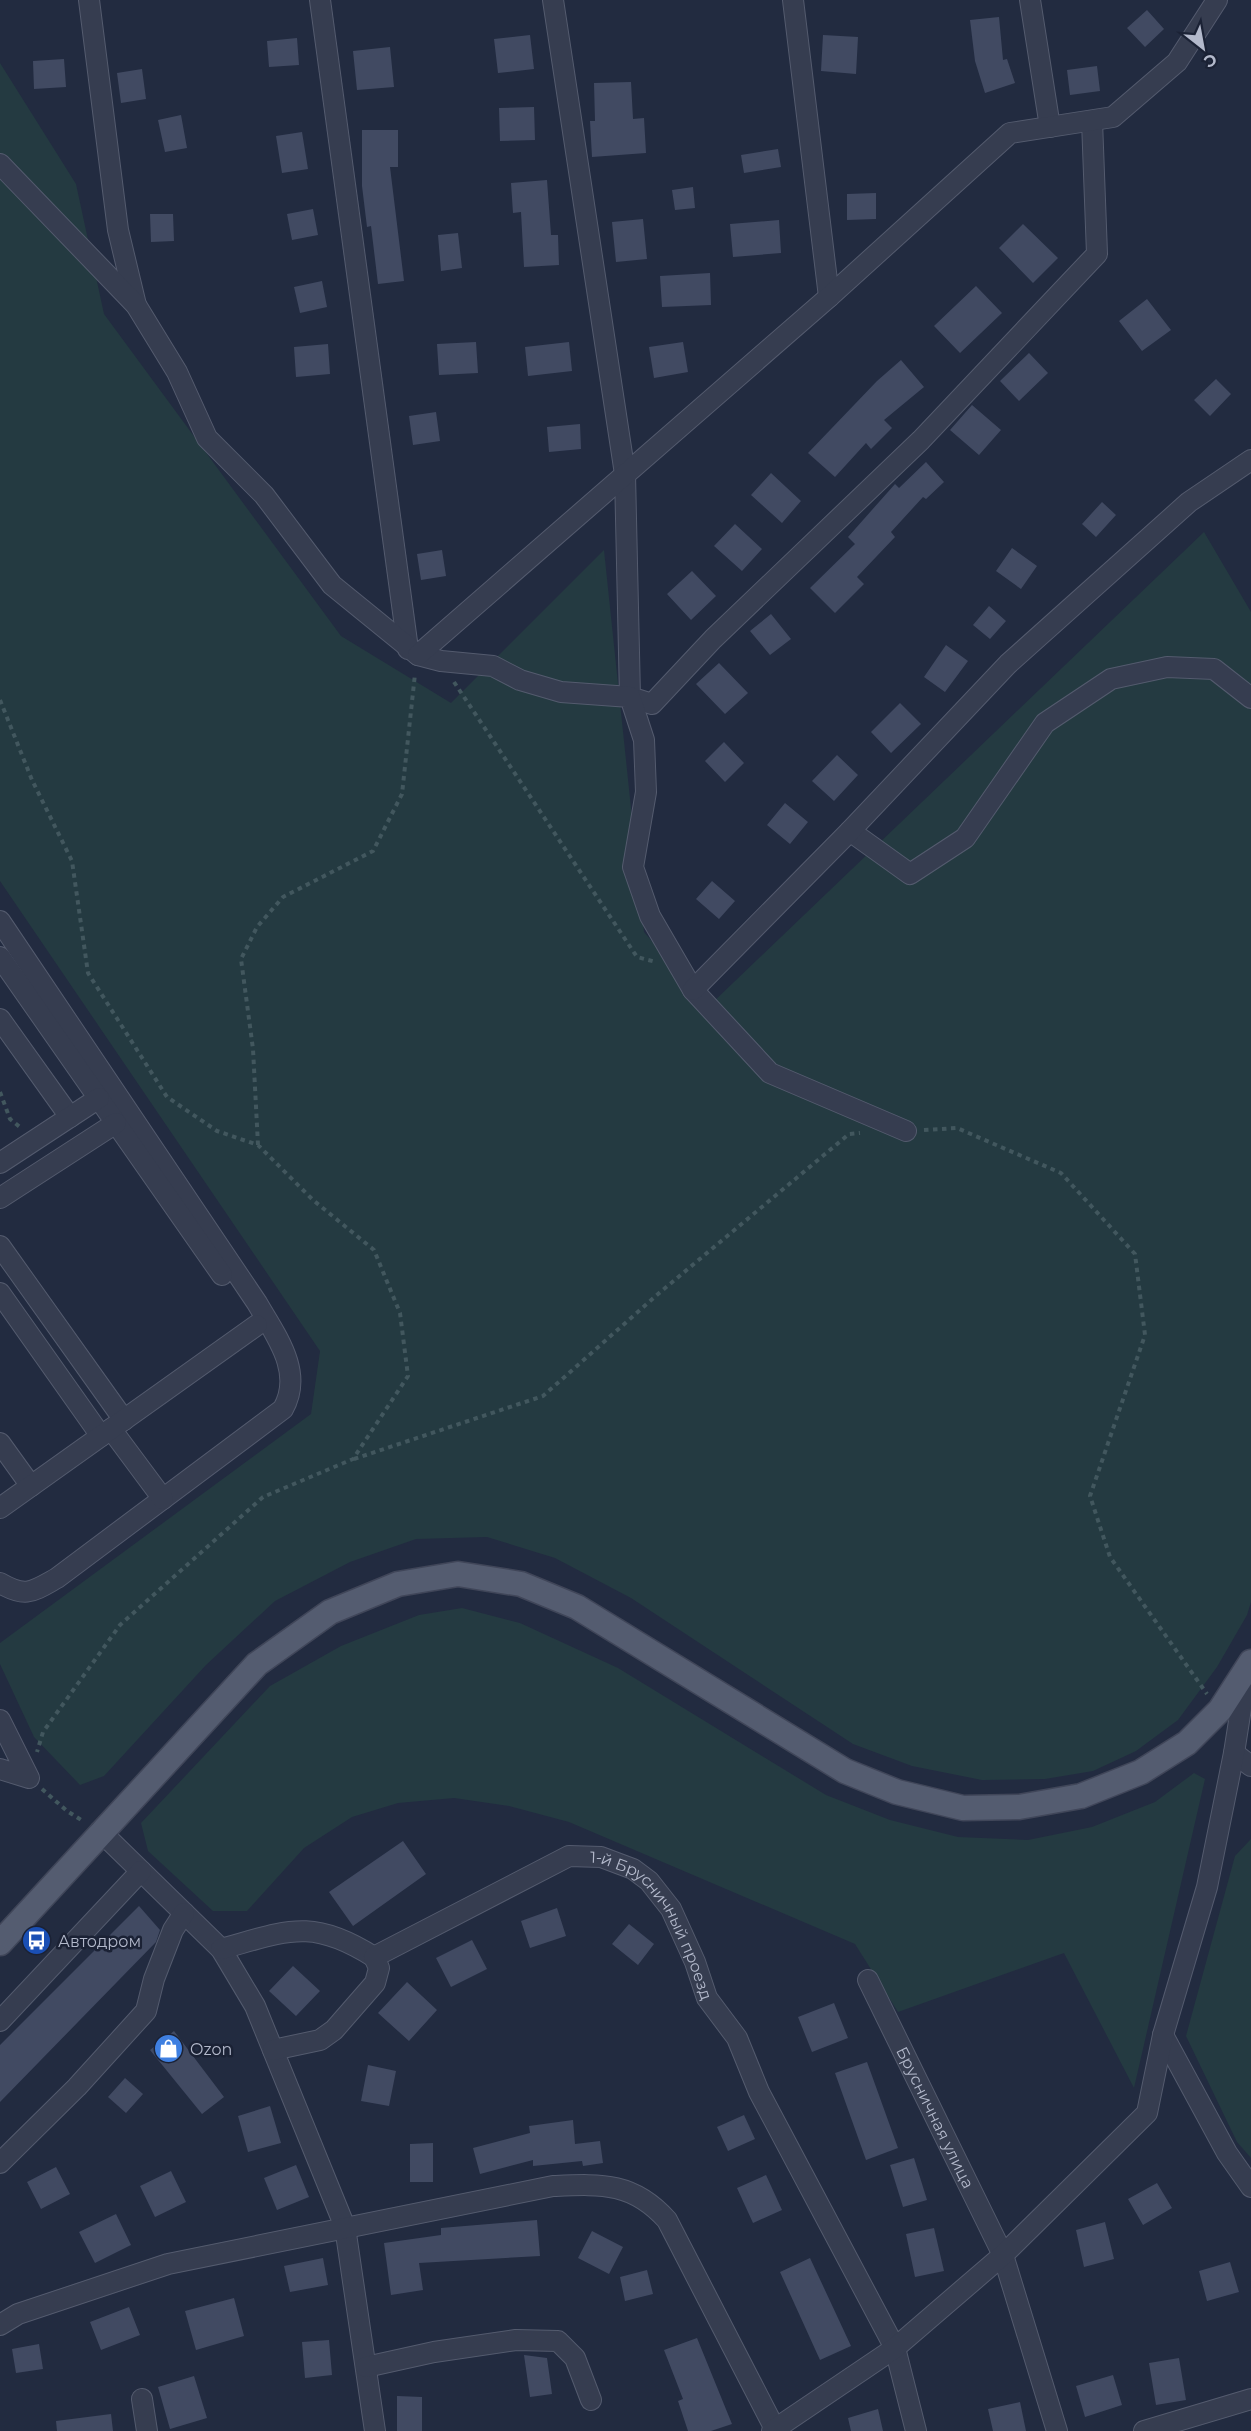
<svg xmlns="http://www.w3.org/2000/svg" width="1251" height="2431" font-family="Montserrat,sans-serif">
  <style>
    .green { fill: #243a41 }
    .building { fill: #414a62 }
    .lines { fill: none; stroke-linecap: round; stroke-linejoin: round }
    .minor-casing { stroke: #545b6e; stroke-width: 22 }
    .major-casing { stroke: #404659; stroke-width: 27 }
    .path { stroke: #42575e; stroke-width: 4; stroke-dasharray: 4.5 4.5; stroke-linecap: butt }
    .minor { stroke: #363d50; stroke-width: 20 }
    .major { stroke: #545c70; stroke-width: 24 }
    .labels { text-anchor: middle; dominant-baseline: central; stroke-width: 5; stroke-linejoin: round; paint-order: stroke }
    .street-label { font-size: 16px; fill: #b3b9cb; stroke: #1b2235 }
    .poi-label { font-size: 16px; fill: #b3b9cb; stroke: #1b2235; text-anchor: start }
  </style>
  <rect width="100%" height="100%" fill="#222b40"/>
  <path class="green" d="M0,63L76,184L104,314L341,636L451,703L604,550L644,932L709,1006L1204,532L1251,612V1602L1247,1615L1217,1667L1178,1720L1136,1751L1093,1771L1045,1779L982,1780L912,1766L853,1744L631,1598L555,1558L487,1537L416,1539L350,1562L275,1601L206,1665L104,1776L80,1785L34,1737L0,1664V1643L311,1414L320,1351L0,881Z
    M462,1608L520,1623L618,1668L826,1795L890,1820L958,1837L1028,1840L1092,1827L1155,1802L1194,1773L1205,1779L1134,2088L1064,1953L898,2012L855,1944L569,1822L509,1806L454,1798L398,1803L352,1817L304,1848L247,1911H213L148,1851L141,1823L270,1686L341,1646L419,1615Z
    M1251,1839V2158L1237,2142L1186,2036L1235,1856Z"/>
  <path class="building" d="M1147,10L1164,29L1145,47L1127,28Z
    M999,17L1003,60L1007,59L1015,83L985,93L975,61L970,20Z
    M530,35L534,69L498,73L494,39Z
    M823,35L858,37L856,74L821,71Z
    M297,38L299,65L269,67L267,41Z
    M390,47L394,87L357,90L353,51Z
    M64,59L66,87L34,89L33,61Z
    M1097,66L1100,91L1070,95L1067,70Z
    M142,69L146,99L121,103L117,73Z
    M631,82L633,119L644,118L646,153L592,157L590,121H595L594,83Z
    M534,107L535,140L500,141L499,108Z
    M181,115L187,148L165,152L158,120Z
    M362,130H398V167H390L404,281L378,284L371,226L367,227L362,186Z
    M302,132L308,169L282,173L276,136Z
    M778,149L781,167L744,173L741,155Z
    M547,180L551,235H558L559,265L524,267L521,212L513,213L511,183Z
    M693,187L695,208L675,210L672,190Z
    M876,193V219L847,220V194Z
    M313,209L318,235L292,240L287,214Z
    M150,214H173L174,241L151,242Z
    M643,219L647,259L616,262L612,222Z
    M779,220L781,253L733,257L730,224Z
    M1023,224L1058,258L1033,283L999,248Z
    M458,233L462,268L441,271L438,235Z
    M710,273L711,305L662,307L660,276Z
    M322,281L327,307L300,313L294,287Z
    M976,286L1002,313L960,353L934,326Z
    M1147,299L1171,330L1142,351L1119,321Z
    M476,342L478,373L439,375L437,344Z
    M569,342L572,371L528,376L525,347Z
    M683,342L688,372L654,378L649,347Z
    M328,344L330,374L296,377L294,347Z
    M1029,353L1048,373L1019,401L1000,381Z
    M901,360L924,387L884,420L892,428L871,449L866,443L835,477L808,453L877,381Z
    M1216,379L1231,394L1210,416L1194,400Z
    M972,405L1001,430L979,455L950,430Z
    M436,412L440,441L413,445L409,416Z
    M580,424L581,449L549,452L547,427Z
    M926,462L944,482L926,499L923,497L891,532L895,537L857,577L864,584L835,613L810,588L855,544L848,537L895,484L899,488Z
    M771,473L801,501L782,523L751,495Z
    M1102,502L1116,515L1096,537L1082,524Z
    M735,524L762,549L742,571L714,546Z
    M1012,548L1037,566L1021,589L996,571Z
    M442,550L446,576L421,580L417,554Z
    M692,571L716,596L691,620L667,594Z
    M989,606L1006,621L990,639L973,625Z
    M771,614L791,639L770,655L750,631Z
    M946,645L968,661L945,692L924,677Z
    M719,663L748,693L725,714L696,684Z
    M900,703L921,724L891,753L871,732Z
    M724,742L744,763L725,782L705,761Z
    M837,755L858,775L834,801L812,781Z
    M785,803L808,822L790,844L767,825Z
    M712,881L735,901L719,919L696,899Z
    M403,1841L426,1874L353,1926L329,1892Z
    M139,1906L160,1930L156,1942L0,2102V2045Z
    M557,1908L566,1936L530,1948L521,1921Z
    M629,1924L654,1944L638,1965L612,1944Z
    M472,1940L487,1969L451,1987L436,1958Z
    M293,1966L320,1991L296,2016L269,1991Z
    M407,1982L437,2010L409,2041L378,2013Z
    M834,2003L848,2038L812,2052L798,2017Z
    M174,2031L224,2097L202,2114L150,2050Z
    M867,2062L898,2148L866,2160L835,2073Z
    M368,2065L396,2071L389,2106L361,2101Z
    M125,2078L143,2094L126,2113L108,2097Z
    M270,2106L281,2143L248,2152L238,2116Z
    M744,2115L755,2139L728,2151L717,2127Z
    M573,2120L575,2144L600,2141L603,2163L583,2166L582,2161L533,2166V2160L480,2174L473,2148L530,2133L529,2126Z
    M433,2143V2182H410V2144Z
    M914,2158L927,2200L903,2207L890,2165Z
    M296,2165L309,2197L277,2210L264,2178Z
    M56,2167L70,2194L41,2209L27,2182Z
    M171,2171L186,2202L155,2217L140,2186Z
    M766,2175L782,2210L753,2223L737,2188Z
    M1157,2183L1172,2208L1143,2225L1128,2199Z
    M116,2214L131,2245L95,2263L79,2232Z
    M537,2220L540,2256L419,2263L423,2290L391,2295L384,2243L441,2235V2228Z
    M1105,2222L1114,2259L1084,2267L1076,2230Z
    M934,2228L944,2271L915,2277L906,2234Z
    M592,2231L623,2247L609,2274L578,2258Z
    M323,2258L328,2285L290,2292L284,2266Z
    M810,2258L851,2346L820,2360L780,2272Z
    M1230,2262L1239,2292L1207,2301L1199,2271Z
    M647,2270L653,2294L625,2301L620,2277Z
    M234,2298L244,2336L196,2350L185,2311Z
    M129,2307L140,2335L101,2350L90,2322Z
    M697,2338L732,2424L711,2431H688L678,2401L683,2399L664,2350Z
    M329,2340L332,2375L305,2378L302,2342Z
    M39,2344L43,2369L16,2373L12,2349Z
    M524,2355L547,2358L552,2394L530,2397Z
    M1179,2358L1186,2400L1156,2405L1149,2363Z
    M1113,2375L1122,2405L1085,2417L1076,2386Z
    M194,2376L207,2418L170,2429L158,2387Z
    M397,2396L422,2397V2431H397Z
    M1020,2402L1026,2431H993L988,2409Z
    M878,2409L883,2431H851L848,2418Z
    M111,2414L113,2431H57L56,2421Z"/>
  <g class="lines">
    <defs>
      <g id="minor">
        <path d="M89,0L118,230L136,305"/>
        <path d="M320,0L408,649"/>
        <path d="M553,0L625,474L630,697L652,704L713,639L921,440L1097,254L1092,121"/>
        <path d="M793,0L829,297"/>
        <path d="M1030,0L1050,127"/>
        <path d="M0,164L136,305L177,372L207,438L264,495L332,585L418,655L441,661L493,666L520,680L561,692L630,697L644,740L646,792L633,867L650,916L693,990L770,1073L906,1131"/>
        <path d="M418,655L829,297L1010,133L1113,117L1177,62L1217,0"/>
        <path d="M850,831L910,874L965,838L1045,723L1111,679L1167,667L1214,669L1251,698"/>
        <path d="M0,921L257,1303C276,1336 304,1372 283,1409L57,1578C32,1592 26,1598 0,1583"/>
        <path d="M0,957L222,1275"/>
        <path d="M693,990L850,831L1008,664L1189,502L1251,460"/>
        <path d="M0,1019L70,1117"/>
        <path d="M0,1163L99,1098"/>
        <path d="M0,1198L116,1123"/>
        <path d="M0,1246L124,1420"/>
        <path d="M0,1293L101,1436"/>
        <path d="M111,1429L163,1499"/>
        <path d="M0,1443L31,1486"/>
        <path d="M0,1508L257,1325"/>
        <path d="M0,1720L29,1778L0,1769"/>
        <path d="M1234,1753L1251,1766"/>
        <path d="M100,1831L221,1949L255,2006L345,2227L375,2431"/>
        <path d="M221,1949C287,1931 311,1917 374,1957"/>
        <path id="s1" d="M868,1980L1003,2255L1057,2431"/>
        <path d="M0,2021L141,1871"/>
        <path d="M1163,2035L1227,2153L1251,2187"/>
        <path id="s2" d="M273,2050L320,2040L334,2030L375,1983L379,1968L374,1957L569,1856L601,1857L633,1869L649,1881L671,1909L695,1962L707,1998L737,2038L759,2092L895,2348L916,2431"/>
        <path d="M0,2163L77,2087L146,2011L154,1979L173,1930L184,1913"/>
        <path d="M0,2325L18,2314L168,2264L553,2186C602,2184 633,2182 667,2220L776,2431"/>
        <path d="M366,2367L434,2352L516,2340L558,2341L575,2358L591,2400"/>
        <path d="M142,2399L147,2431"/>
        <path d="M772,2431L895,2348L1003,2255L1147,2113L1163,2035L1207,1887L1234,1753L1247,1670"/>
        <path d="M1144,2431L1251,2399"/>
      </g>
      <path id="major" d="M0,1943L257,1664L330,1612L398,1584L458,1574L521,1584L577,1607L845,1771L897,1792L963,1808L1019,1807L1081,1796L1141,1772L1187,1743L1220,1710L1251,1662"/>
    </defs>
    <use href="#minor" class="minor-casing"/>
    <use href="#major" class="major-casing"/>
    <path class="path" d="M454,682L637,957L656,962
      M0,700L32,780L72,861L88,973L167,1097L217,1131L258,1145L313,1200L374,1250L400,1313L408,1376L353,1459L263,1497L120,1625L43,1732L37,1752
      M0,1092L10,1119L21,1128
      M924,1130L957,1128L1061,1173L1135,1254L1145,1335L1090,1496L1110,1557L1207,1694
      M258,1145L253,1049L241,959L257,927L283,897L373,851L402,794L415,674
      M354,1459L543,1396L658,1294L849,1134L860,1133
      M42,1789L67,1811L83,1821"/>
    <use href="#minor" class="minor"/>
    <use href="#major" class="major"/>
  </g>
  <defs>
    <symbol id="bus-disc" viewBox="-11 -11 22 22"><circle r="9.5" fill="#1a4fb4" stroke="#1b2235"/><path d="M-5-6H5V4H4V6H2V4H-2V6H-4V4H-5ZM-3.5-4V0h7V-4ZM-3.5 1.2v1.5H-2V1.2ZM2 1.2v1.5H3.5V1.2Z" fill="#fff"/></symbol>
    <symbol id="shop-disc" viewBox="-11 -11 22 22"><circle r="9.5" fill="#3f7fe0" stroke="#1b2235"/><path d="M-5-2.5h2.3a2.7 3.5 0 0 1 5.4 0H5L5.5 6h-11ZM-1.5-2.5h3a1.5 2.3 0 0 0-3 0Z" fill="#fff"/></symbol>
  </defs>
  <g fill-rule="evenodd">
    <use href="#bus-disc" x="20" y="1924" width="33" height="33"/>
    <use href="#shop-disc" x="152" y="2032" width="33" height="33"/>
  </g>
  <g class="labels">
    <g class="street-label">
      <text stroke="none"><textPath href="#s2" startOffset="495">1-й Брусничный проезд</textPath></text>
      <text stroke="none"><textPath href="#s1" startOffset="153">Брусничная улица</textPath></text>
    </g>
    <g class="poi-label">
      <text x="58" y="1941">Автодром</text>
      <text x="190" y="2049">Ozon</text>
    </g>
  </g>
  <g transform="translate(1203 48) rotate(149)" stroke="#1b2235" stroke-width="4.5" paint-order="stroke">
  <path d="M0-4.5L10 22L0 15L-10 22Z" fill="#b3b9cb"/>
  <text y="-9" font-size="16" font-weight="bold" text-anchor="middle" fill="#b3b9cb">С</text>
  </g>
</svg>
